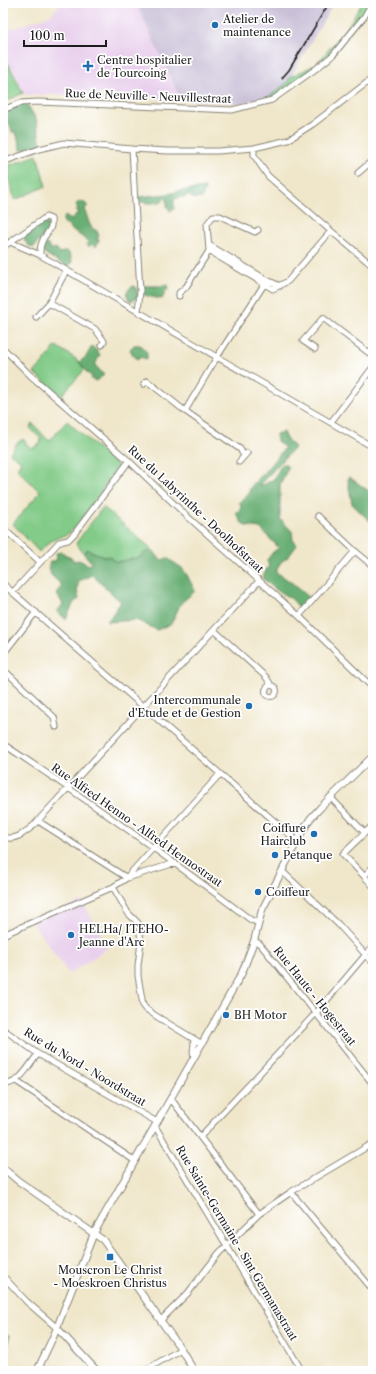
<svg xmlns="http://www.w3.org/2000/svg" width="376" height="1374" font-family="'Libre Caslon Text',serif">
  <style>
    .built { fill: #e9d1ed }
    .industrial { fill: #c9bfd7 }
    .green { fill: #82cb88; stroke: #4f7452 }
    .forest { fill: #69af74; stroke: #426648 }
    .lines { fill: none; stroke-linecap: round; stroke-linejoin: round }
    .minor-casing { stroke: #868274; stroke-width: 7 }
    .tertiary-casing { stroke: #868274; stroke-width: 8 }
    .minor { stroke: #fff; stroke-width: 5 }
    .tertiary { stroke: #fff; stroke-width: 6 }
    .rail { stroke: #1c1c1c; stroke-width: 1.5 }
    .poi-dot { fill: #1f6fb2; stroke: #fff; stroke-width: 1.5 }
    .labels { text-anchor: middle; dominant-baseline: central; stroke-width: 3.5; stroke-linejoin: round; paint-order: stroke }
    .poi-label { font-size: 11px; fill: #1c1c1c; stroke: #fff; text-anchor: start }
    .street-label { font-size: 11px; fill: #1c1c1c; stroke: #fff }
  </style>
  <rect width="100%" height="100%" fill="#fff"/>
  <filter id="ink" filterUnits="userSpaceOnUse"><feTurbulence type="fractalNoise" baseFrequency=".025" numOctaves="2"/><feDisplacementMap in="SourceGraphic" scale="8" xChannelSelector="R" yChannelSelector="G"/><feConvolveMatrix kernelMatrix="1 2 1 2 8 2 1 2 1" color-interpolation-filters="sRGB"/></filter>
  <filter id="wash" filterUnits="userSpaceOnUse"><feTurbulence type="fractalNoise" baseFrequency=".012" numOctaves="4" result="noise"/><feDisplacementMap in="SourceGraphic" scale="16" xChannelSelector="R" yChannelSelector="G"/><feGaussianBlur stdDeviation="0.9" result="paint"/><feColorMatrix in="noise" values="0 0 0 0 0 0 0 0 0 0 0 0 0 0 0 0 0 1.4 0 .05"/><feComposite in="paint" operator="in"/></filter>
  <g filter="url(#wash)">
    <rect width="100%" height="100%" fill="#f0e7cb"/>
    <path class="built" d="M60,3H136L181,100L95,94L25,95L3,50V32L51,15Z
      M82,901L108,948L69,974L32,922Z"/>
    <path class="industrial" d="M136,3H334L287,83L270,96L241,103L181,100Z"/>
    <path class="green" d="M362,3H371L333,55L272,100L270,96L287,83L290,77L317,64L348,26Z
      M3,53L23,93L3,103Z
      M37,155L46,186L15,200L5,167Z
      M56,346L76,359L85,369L61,396L34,373L44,362Z
      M67,421L119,467L74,529C66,536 66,535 57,538C50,541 44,547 39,552L13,524L40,492L17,469L21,461L10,453L17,443L23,439L31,449L41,443L40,438L30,428L33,424L48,440L51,439Z
      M103,507L153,550L147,552L138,558L116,562L110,556L104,557L87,549L84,554L76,543Z"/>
    <path class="forest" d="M26,102L36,119L41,145L21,150L16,132H12L11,127L3,119V111Z
      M205,188L202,198H191L190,195L174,199V209L170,211L167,206V198H163L162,202C154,203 147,204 138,201V197L168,194L180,191Z
      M79,201L85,203L87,205V207L84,210C89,217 87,227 97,231L99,236L97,239L99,240L96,247L92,244L89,247L87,245L88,241L78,234L77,232L73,231C71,229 70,226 69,225C65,223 63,224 63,218L65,216L72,220L76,214H78L79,212L76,211L78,208L76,205Z
      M42,222H45L48,224L49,230L33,248L28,245L24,239L25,234Z
      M44,244L48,245L50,249H57V251L60,253L66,251C71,254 71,257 72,262L68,267L45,254L42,250Z
      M167,284L168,290H165V293L162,299C155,297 150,298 143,294L142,286H160Z
      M134,286L136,287L138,297L132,301L129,300L126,293L131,287Z
      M134,345H140L147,352V359L140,357L137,359L133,355L130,349Z
      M92,346L100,354L95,365L104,375L96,381L91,379L92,376L88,374L79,362L86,357Z
      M283,432L286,439L295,447L261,483L259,487L274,479L282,464H285L288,468L280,484V519L292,531L293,540L297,545L289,556L280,563L276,572L291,582L310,598L301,610L292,599L278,591L262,578L269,565L267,560L273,552L279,548L260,528L246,526L241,522L236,513L241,508L240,502L249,494L250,488L285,448L277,441L276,434Z
      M349,477L373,494V524L352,504L348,481Z
      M87,549L104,557L109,556L116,562L138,558L147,552L153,550L158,557L162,560L167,558L182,568L187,575L195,591L181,603L171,624L157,630L136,620L107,622L121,602L92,575L79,581L77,589L79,599L74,602L66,619L57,612L63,604L56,593L62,586L52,576L48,569L50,562L57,559L56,553L62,552L75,561L79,560L89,565L92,563L84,554Z
      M3,1331L10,1336L6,1347L3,1349Z"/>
  </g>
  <g filter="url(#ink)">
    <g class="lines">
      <defs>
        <path id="minor" d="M3,110L20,103L38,102L232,110L272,100L317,68L333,55L364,17L372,3
          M254,148V155L259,163L268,176L331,231L373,266
          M132,149L140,291L138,312
          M3,162L39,149L64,143L132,149L167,151H218L254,148L288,140L313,124L373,78
          M358,173L373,160
          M10,242L40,255L373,447
          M209,245L267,280L280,286
          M3,247L46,217L51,219C53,232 45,232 42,242C40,246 40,251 40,255
          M209,251L273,289L288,281L331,231
          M179,296V293L186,287L209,251L207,224L213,216H220L255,232L258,230
          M49,303L95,329L104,341L102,345
          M36,317L49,303L66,271
          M3,348L31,376L129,461L188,517L299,616L373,688
          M315,349L303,341L323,318L373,356
          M144,384L147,381L185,411L240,449L244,456
          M185,411L217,357L267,280
          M331,422L373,367
          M239,462L247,453
          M3,528L40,562
          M355,551L373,566
          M3,584L297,841
          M13,592L59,542L68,540L75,533L129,461
          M299,616L355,551L318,516
          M214,630L266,677L271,685
          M3,654L36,612
          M3,669L54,717L56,727
          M265.5 691a5.5 5.5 0 1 1 11 0a5.5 5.5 0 1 1-11 0Z
          M3,744C88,800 170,859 251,920L259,923
          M330,797L365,833
          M38,821L127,878
          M373,825L343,854L364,876L373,867
          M3,837C15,841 23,834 33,826L259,581
          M282,871L339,925L373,963
          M364,876L373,886
          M127,877L220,774
          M113,887L128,913L138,923L140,933L141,942L138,965V976L143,1005L146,1009L156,1016L202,1044
          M3,935L113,887L127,878L175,863
          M254,941L260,944L373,1084
          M3,1029L38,1054L157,1122
          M193,1038C196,1045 191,1050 194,1057
          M16,1081L135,1161
          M5,1084C20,1084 29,1065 38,1054
          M171,1099L259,1214
          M155,1126L302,1371
          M200,1137L316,1013L373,946
          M291,1192L373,1290
          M3,1276L26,1301L57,1328
          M161,1320L188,1293L219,1253L259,1214L291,1192L370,1145L373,1142
          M144,1371L181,1349"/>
        <path id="tertiary" d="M3,1168L17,1180L103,1240L181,1349L194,1371
          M57,1328L97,1371
          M37,1371L54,1335L94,1233L242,973L254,941L262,910L302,832L310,819L321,807L373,756"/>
      </defs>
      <use href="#minor" class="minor-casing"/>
      <use href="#tertiary" class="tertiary-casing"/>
      <use href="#minor" class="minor"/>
      <use href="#tertiary" class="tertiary"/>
      <path class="rail" d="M282,78L289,70L329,3"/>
    </g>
  </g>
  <g class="poi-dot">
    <circle cx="215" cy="25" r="4"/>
    <path d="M86 60h4v4h4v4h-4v4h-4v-4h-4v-4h4z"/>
    <circle cx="249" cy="706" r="4"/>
    <circle cx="314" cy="834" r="4"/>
    <circle cx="275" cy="855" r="4"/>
    <circle cx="258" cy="892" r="4"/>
    <circle cx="71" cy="935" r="4"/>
    <circle cx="226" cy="1015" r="4"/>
    <rect x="106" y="1253" width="8" height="8" rx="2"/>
  </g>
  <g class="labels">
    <g class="poi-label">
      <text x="223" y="19">Atelier de<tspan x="223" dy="13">maintenance</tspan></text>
      <text x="97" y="60">Centre hospitalier<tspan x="97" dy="13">de Tourcoing</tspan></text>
      <text x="241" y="700" text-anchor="end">Intercommunale<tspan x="241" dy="13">d’Etude et de Gestion</tspan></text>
      <text x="306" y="828" text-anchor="end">Coiffure<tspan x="306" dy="13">Hairclub</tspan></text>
      <text x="283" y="855">Petanque</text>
      <text x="266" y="892">Coiffeur</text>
      <text x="79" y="929">HELHa/ ITEHO-<tspan x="79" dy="13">Jeanne d'Arc</tspan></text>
      <text x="234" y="1015">BH Motor</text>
      <text x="110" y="1270" text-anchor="middle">Mouscron Le Christ<tspan x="110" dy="13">- Moeskroen Christus</tspan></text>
    </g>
    <g class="street-label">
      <text transform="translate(148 96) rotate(2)">Rue de Neuville - Neuvillestraat</text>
      <text transform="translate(196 509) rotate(43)">Rue du Labyrinthe - Doolhofstraat</text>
      <text transform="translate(137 825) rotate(35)">Rue Alfred Henno - Alfred Hennostraat</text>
      <text transform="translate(315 996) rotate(51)">Rue Haute - Hogestraat</text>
      <text transform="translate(85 1067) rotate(31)">Rue du Nord - Noordstraat</text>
      <text transform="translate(237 1243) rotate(59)">Rue Sainte-Germaine - Sint Germanastraat</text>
    </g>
  </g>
  <rect width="376" height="1374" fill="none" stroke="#fff" stroke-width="16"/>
  <path d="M24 40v6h82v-6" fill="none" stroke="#1c1c1c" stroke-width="2"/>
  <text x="30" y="40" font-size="12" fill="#1c1c1c" stroke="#ffffff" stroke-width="3" paint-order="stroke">100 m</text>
</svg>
